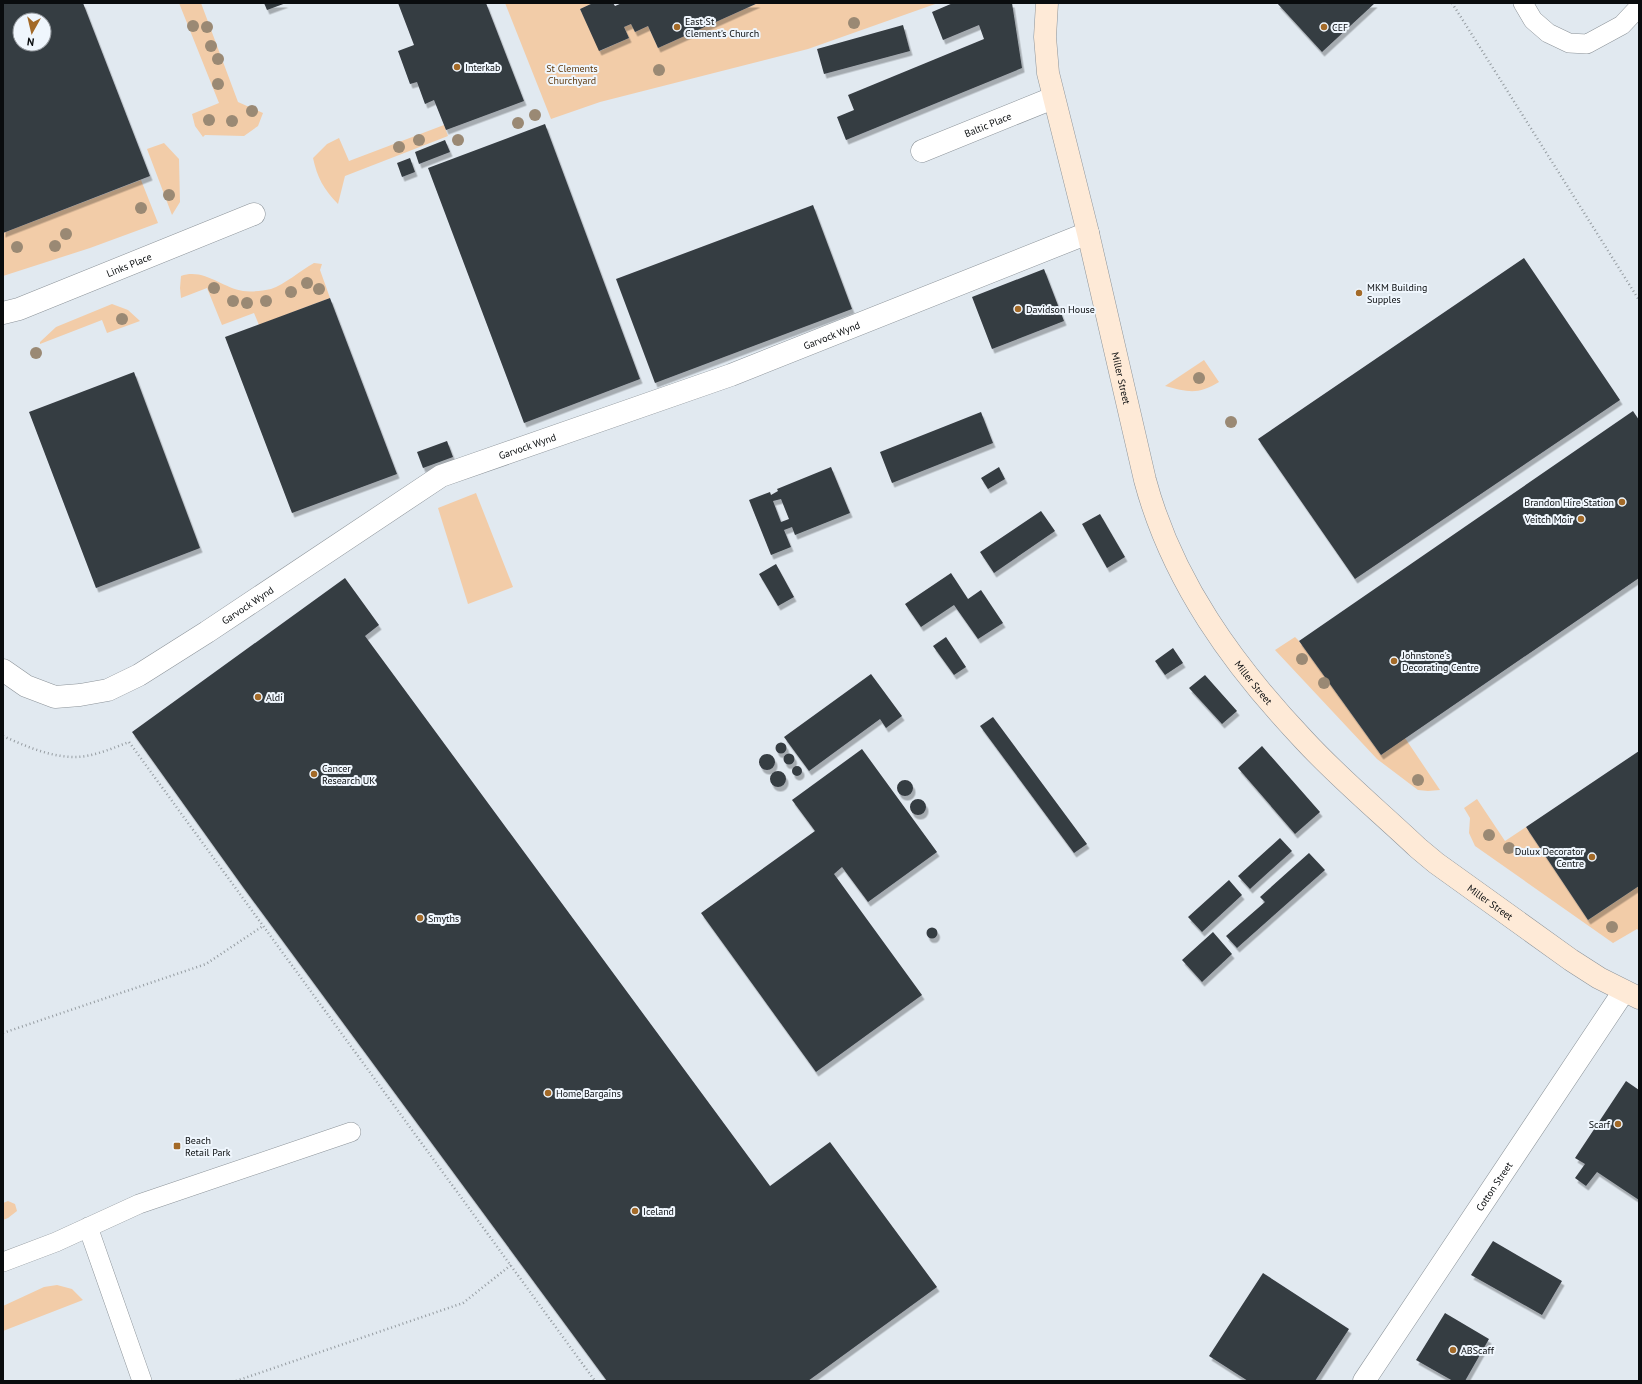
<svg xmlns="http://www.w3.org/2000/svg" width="1642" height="1384" font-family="'PT Sans',sans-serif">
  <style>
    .green { fill: #f2cca8 }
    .building { fill: #363c42; fill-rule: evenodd; filter: url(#shadow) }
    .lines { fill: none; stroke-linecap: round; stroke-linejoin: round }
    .lane-casing { stroke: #8c9399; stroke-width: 20 }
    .street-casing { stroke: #8c9399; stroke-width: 23 }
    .secondary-casing { stroke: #8c9399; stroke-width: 23 }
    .path { stroke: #959ca1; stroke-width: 2.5; stroke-dasharray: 1 3; stroke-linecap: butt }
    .lane { stroke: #fff; stroke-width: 19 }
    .street { stroke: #fff; stroke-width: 22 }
    .secondary { stroke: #feead7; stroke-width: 22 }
    .tree { fill: #9a8974 }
    .poi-dot { fill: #a36a28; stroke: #eff6fd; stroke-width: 1.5 }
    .labels { text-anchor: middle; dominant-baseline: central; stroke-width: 4; stroke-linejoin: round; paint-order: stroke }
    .poi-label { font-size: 10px; fill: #090c0e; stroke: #eff6fd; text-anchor: start }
    .park-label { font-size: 10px; fill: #603a0e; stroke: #eff6fd }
    .street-label { font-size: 10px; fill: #090c0e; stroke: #eff6fd }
  </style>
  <defs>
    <filter id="shadow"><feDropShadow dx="2.5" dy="4.5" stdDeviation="0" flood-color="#0004"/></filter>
  </defs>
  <rect width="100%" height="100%" fill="#e1e9f0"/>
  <path class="green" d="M179,3H201L238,102L263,113L258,126L244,136L205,135L203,137L195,126L192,114L219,103Z
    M505,3H593L580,9L600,51L629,38L624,27L631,24L635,32L648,26L658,48L758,3H938L808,49L600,102L551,119Z
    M444,125L448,136L345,176L338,204C324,190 317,177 313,158L327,144L339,138L349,161Z
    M164,143L179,159L180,202L172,215L147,149Z
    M141,180L158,223L90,248L3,276V233Z
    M314,263L322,264L320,270L330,298L259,325L254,313L222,325L207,288L181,298L180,288L181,276C204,268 222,288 243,291C252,292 263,291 271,289C284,285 301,270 314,263Z
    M112,304L128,310L140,321L107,333L102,320L40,344V342L56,327Z
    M1204,360L1219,382C1198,395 1188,392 1165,386Z
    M476,493L513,587L468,604L438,508Z
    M1295,637L1299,641L1381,755L1405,738L1440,790L1428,791L1418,790L1377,759L1275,650Z
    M1477,799L1505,841L1526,827L1588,920L1639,886V931L1637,929L1613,943L1475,846L1469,833L1470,818L1464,808Z
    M8,1201L15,1204L17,1211L8,1218L3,1220V1203Z
    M57,1285L72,1289L83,1300L3,1331V1306L44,1287Z"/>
  <path class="building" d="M3,3H83L150,176L3,233ZM20,20H44V44H20Z
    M264,3H286L267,10Z
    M398,3H486L524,101L446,130L434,100L425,104L417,82L410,84L398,51L414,45Z
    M593,3H613L615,6L622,3H758L658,48L648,26L635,32L631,24L624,27L629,38L599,51L580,9Z
    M953,3H1012L1022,68L846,140L837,117L854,110L848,95L984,39L979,25L943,40L932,12Z
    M1277,3H1375L1322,52Z
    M903,25L910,51L824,74L817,49Z
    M545,124L640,379L524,423L428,168Z
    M445,140L450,152L419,164L415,152Z
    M410,158L415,172L402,177L397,163Z
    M813,205L852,309L655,383L616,279Z
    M1524,258L1620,400L1355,579L1258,439Z
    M1044,269L1064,321L992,349L972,297Z
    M330,298L397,474L292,513L225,337Z
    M134,372L200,548L96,588L29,412Z
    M1633,411L1639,420V578L1381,755L1299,641Z
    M981,412L993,443L892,483L880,452Z
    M447,441L453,457L423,468L417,452Z
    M831,467L850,513L795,535L792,527L784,530L791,547L771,555L749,500L770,492L771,495L778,491L777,489ZM781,499L789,519L781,522L773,501Z
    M999,467L1005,479L988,489L981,478Z
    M1041,511L1055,531L994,573L980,552Z
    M1100,514L1125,557L1107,568L1082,524Z
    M776,564L794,597L778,606L759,574Z
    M951,573L968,599L981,590L1003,623L978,639L954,605L921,627L905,604Z
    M345,578L379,625L365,636L770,1186L830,1142L937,1287L808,1381H607L243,887L132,732Z
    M946,637L966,667L954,675L933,646Z
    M1173,648L1183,663L1165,675L1155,661Z
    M871,674L902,716L886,728L880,719L809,771L784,737Z
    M1205,675L1237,711L1222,724L1189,688Z
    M993,717L1087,844L1074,853L980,726Z
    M775.5 748a5.5 5.5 0 1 1 11 0a5.5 5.5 0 1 1-11 0Z
    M1262,746L1320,812L1295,834L1238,768Z
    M862,749L937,852L868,902L842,867L834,874L922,995L816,1072L701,913L815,831L792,800Z
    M1639,751V886L1588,920L1526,827Z
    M759 762a8 8 0 1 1 16 0a8 8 0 1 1-16 0Z
    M783.5 759a5.5 5.5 0 1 1 11 0a5.5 5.5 0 1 1-11 0Z
    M792 771a5 5 0 1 1 10 0a5 5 0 1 1-10 0Z
    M770 779a8 8 0 1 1 16 0a8 8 0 1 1-16 0Z
    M897 788a8 8 0 1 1 16 0a8 8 0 1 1-16 0Z
    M910 807a8 8 0 1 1 16 0a8 8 0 1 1-16 0Z
    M1280,838L1292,851L1250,889L1238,876Z
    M1309,853L1325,870L1237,948L1226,936L1265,902L1260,897Z
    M1229,880L1242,895L1202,932L1188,917Z
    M926.5 933a5.5 5.5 0 1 1 11 0a5.5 5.5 0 1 1-11 0Z
    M1213,932L1232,954L1202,982L1182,960Z
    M1626,1081L1639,1090V1200L1597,1172L1586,1186L1575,1178L1585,1164L1575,1158Z
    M1493,1241L1562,1281L1542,1315L1471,1275Z
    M1263,1273L1349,1329L1315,1381H1248L1209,1356Z
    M1445,1313L1489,1339L1465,1381H1453L1416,1360Z"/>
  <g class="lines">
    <defs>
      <path id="lane" d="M1523,3L1533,20L1548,33L1569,43L1587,44L1622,25L1637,9L1639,5
        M88,1227L142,1381
        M3,1262L56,1242L139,1204L351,1132"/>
      <g id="street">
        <path id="s1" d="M922,151L1053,98"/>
        <path id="s2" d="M3,313L19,309L254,214"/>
        <path id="s3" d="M3,670L26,686L55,697L80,695L108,690L139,675L207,632L441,476L731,375L1088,233"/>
        <path id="s4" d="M1364,1381L1624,991"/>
      </g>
      <g id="secondary">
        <path id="s5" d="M1047,3L1045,37L1048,73L1088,233L1145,480C1172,581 1233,665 1304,740C1340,779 1380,812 1418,848L1436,863L1571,960L1599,978L1639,998"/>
      </g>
    </defs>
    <use href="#lane" class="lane-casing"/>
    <use href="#street" class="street-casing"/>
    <use href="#secondary" class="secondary-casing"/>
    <path class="path" d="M1452,3L1639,300
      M3,736C25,746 50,757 75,757C93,757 113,748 129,742L595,1381
      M3,1033L206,964L263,926
      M236,1381L463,1303L511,1265"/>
    <use href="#lane" class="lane"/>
    <use href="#street" class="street"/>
    <use href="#secondary" class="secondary"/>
  </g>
  <g class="tree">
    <circle cx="854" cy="23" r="6"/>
    <circle cx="193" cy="26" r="6"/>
    <circle cx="207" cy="27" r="6"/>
    <circle cx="211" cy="46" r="6"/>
    <circle cx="218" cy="59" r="6"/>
    <circle cx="659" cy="70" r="6"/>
    <circle cx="218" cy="84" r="6"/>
    <circle cx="252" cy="111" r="6"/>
    <circle cx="535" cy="115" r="6"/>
    <circle cx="209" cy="120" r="6"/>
    <circle cx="232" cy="121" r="6"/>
    <circle cx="518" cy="123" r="6"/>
    <circle cx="419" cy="140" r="6"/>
    <circle cx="458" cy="140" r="6"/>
    <circle cx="399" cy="147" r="6"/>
    <circle cx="169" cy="195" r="6"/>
    <circle cx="141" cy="208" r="6"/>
    <circle cx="66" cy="234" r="6"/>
    <circle cx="55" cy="246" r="6"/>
    <circle cx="17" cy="247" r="6"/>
    <circle cx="307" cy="283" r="6"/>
    <circle cx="214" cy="288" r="6"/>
    <circle cx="319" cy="289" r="6"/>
    <circle cx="291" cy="292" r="6"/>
    <circle cx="233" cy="301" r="6"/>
    <circle cx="266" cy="301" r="6"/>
    <circle cx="247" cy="303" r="6"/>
    <circle cx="122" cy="319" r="6"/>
    <circle cx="36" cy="353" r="6"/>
    <circle cx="1199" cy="378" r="6"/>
    <circle cx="1231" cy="422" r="6"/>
    <circle cx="1302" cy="659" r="6"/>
    <circle cx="1324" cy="683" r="6"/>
    <circle cx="1418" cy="780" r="6"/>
    <circle cx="1489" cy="835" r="6"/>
    <circle cx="1509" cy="848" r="6"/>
    <circle cx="1612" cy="927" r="6"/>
  </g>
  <g class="poi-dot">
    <circle cx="677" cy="27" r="4"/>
    <circle cx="1324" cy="27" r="4"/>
    <circle cx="457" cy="67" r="4"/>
    <circle cx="1359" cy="293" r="4"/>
    <circle cx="1018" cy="309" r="4"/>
    <circle cx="1622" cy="502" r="4"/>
    <circle cx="1581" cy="519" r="4"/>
    <circle cx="1394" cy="661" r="4"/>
    <circle cx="258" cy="697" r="4"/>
    <circle cx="314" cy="774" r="4"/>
    <circle cx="1592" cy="857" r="4"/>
    <circle cx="420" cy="918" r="4"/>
    <circle cx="548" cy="1093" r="4"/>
    <circle cx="1618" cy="1124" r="4"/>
    <rect x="173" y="1142" width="8" height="8" rx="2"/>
    <circle cx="635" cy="1211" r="4"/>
    <circle cx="1453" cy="1350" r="4"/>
  </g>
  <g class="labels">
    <g class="poi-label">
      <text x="685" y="21">East St<tspan x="685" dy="12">Clement's Church</tspan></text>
      <text x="1332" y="27">CEF</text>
      <text x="465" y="67">Interkab</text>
      <text x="1367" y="287">MKM Building<tspan x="1367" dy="12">Supples</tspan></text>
      <text x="1026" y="309">Davidson House</text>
      <text x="1614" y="502" text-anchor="end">Brandon Hire Station</text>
      <text x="1573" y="519" text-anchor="end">Veitch Moir</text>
      <text x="1402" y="655">Johnstone's<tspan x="1402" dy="12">Decorating Centre</tspan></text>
      <text x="266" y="697">Aldi</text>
      <text x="322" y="768">Cancer<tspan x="322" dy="12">Research UK</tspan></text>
      <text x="1584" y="851" text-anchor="end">Dulux Decorator<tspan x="1584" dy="12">Centre</tspan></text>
      <text x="428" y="918">Smyths</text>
      <text x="556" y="1093">Home Bargains</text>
      <text x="1610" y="1124" text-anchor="end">Scarf</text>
      <text x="185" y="1140">Beach<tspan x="185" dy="12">Retail Park</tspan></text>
      <text x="643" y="1211">Iceland</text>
      <text x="1461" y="1350">ABScaff</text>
    </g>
    <g class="park-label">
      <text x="572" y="68">St Clements<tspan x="572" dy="12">Churchyard</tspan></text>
    </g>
    <g class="street-label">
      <text stroke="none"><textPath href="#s1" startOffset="71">Baltic Place</textPath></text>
      <text stroke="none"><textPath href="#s2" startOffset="135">Links Place</textPath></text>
      <text stroke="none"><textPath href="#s3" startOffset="924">Garvock Wynd</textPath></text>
      <text stroke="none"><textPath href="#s5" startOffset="384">Miller Street</textPath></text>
      <text stroke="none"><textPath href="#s3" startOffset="600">Garvock Wynd</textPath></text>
      <text stroke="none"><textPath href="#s3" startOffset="276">Garvock Wynd</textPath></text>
      <text stroke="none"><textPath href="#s5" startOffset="720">Miller Street</textPath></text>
      <text stroke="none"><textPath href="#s5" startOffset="1044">Miller Street</textPath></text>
      <text stroke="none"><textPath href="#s4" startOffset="234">Cotton Street</textPath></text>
    </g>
  </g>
  <rect width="1642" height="1384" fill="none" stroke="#090c0e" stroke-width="8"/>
  <g transform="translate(32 32) rotate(188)"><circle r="19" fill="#eff6fd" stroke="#93989d"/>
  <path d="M0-3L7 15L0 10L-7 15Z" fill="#a36a28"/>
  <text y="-6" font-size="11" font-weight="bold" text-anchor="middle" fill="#090c0e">N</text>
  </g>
</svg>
